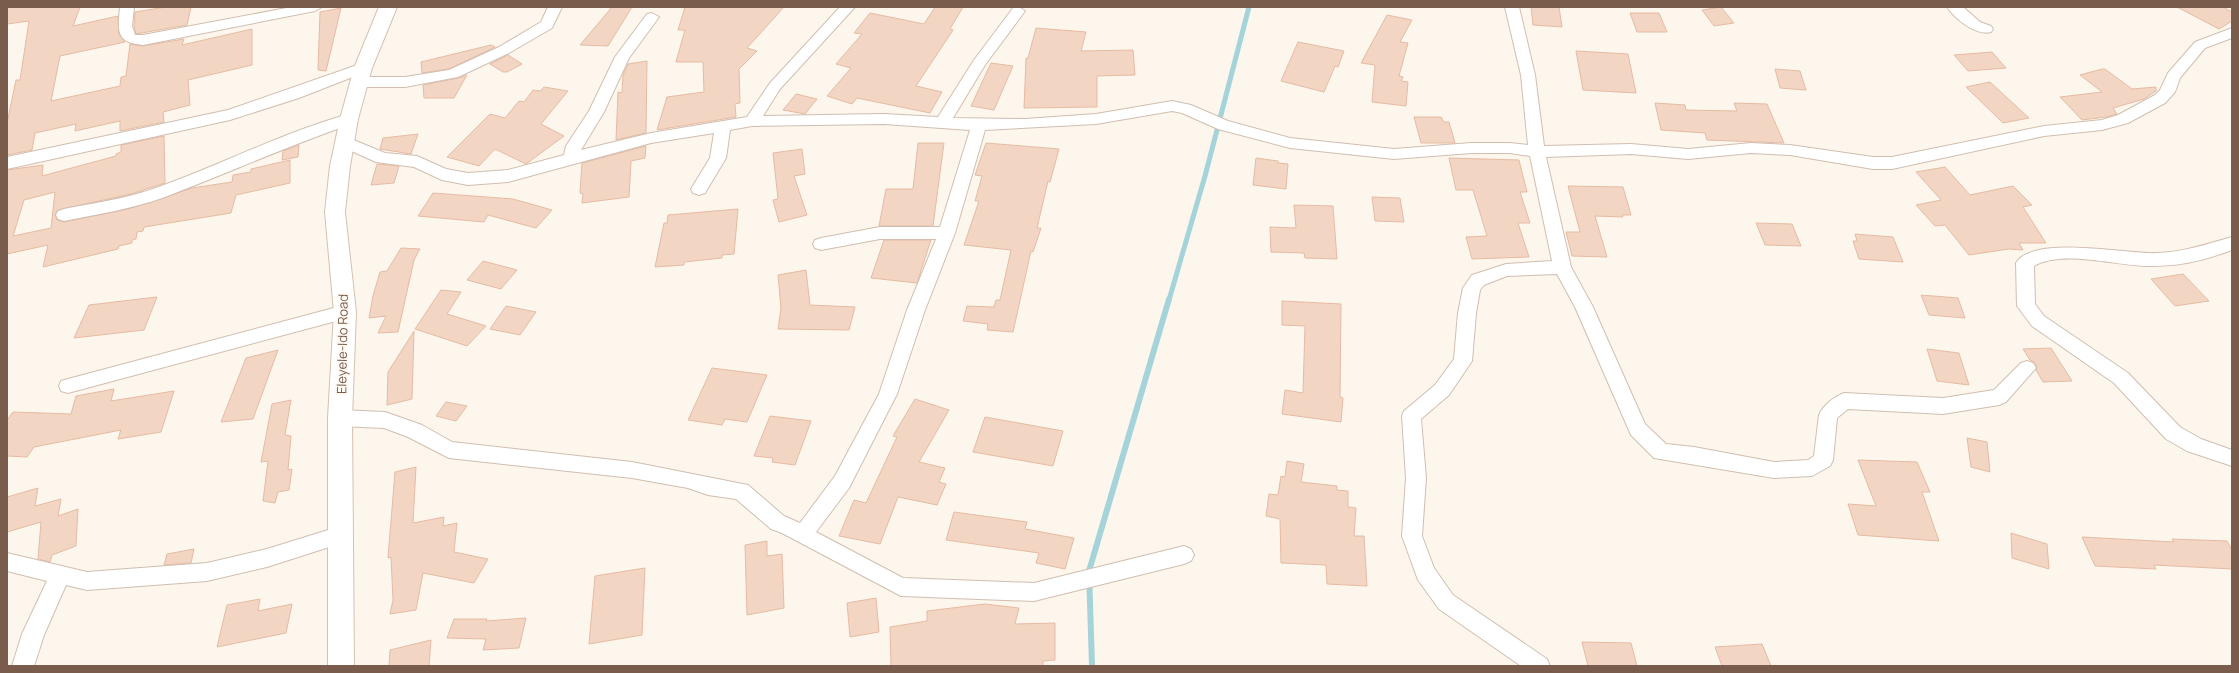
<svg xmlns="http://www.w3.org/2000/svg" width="2239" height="673" font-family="Manrope,sans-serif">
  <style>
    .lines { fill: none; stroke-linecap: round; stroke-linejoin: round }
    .stream-far1 { stroke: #a5d3da; stroke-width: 5 }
    .stream { stroke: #a5d3da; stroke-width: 6 }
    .building { fill: #f3d5c3; stroke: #e6bba3; fill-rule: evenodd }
    .street-casing { stroke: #d1beb0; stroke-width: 2 }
    .secondary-casing { stroke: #d6c0b0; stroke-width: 2 }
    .street { fill: #fff; fill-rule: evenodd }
    .secondary { fill: #fff; fill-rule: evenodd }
    .labels { text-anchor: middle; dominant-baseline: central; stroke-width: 4; stroke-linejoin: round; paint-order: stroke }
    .street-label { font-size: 13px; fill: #7a5c4d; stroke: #fffaf3 }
  </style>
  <rect width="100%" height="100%" fill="#fdf6ec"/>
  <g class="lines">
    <path class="stream-far1" d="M1169,300L1205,176L1249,7"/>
    <path class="stream" d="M1092,666L1089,571L1169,299"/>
  </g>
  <path class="building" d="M7,7H80L73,26L118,16L119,34L125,42L60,56L51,101L120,86L121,77L126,76L130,44L143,46L184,39L182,45L252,29V65L188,80L190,105L163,112L164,122L120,131V121L75,131L76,124L35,133L32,150L7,155V123L16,80H20L29,21L7,24Z
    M166,7H191L187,25L136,34L134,26L135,12Z
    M612,7H632L608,46L580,45Z
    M685,7H784L747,48L757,51L739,69L740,103L735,104L736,117L657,130L667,97L704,92L703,62H676L685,30H678Z
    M935,7H963L950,29L953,30L916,86L942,92L930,113L857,98L852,104L827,96L851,68L836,64L862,34L854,33L870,13L924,24Z
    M1531,7H1559L1562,27L1533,25Z
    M1721,7L1734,23L1714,26L1702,10Z
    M2177,7H2223L2232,12V21L2219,29Z
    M341,8L326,71L318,70L320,12Z
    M1630,13H1659L1667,32H1637Z
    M1387,15L1412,20L1400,42L1408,43L1399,76L1403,77L1401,81L1408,82L1406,106L1372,102L1375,65L1361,63Z
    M1036,28L1086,32L1081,51L1133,50L1135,75L1097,76V107L1024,108L1026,58H1028Z
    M1298,42L1344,51L1338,67L1335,66L1324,92L1281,81Z
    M491,45L495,47L449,69L422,73L421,62Z
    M1576,51L1628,54L1636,93L1583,90Z
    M1992,52L2006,68L1968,71L1954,55Z
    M508,55L522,64L507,72H503L490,64Z
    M647,61L646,133L616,140L618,92L622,93L623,75L628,64Z
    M991,63L1013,66L994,110L971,106Z
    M1775,69L1800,71L1806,90L1780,88Z
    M2102,69H2105L2132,89L2156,87V91L2144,99L2113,108L2117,114L2106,117L2082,120L2060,97L2102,92L2080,75Z
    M467,75L454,98H424L423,85L458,78Z
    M1990,82L2029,118L2003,123L1966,87Z
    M544,87L568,91L541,124L564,136L526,164L495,149L479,166L447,157L490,114L505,118L519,101L524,102L533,90L540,91Z
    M796,94L817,99L805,114L783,110Z
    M1655,103L1685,105L1686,110L1737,111L1734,103L1767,104L1784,143L1707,140L1705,133L1661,130Z
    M1414,117H1441L1444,122H1449L1455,143H1421Z
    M418,134L411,154L380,149L383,138Z
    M164,136L165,183L131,194L58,210L55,214L57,220L64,222L128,209L192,188L232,182L233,175L251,172V169L290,160V183L236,195L231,213L144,227L143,231L137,232L136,239L132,240V243L119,246L118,249L43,267L48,245L7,254V170L43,165L42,176L116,156V154L121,152V145ZM55,192L51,228L13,236L24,200Z
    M918,143H944L933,226H879L886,189H913Z
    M986,143L1059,149L1050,182L1048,181L1037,228H1041L1033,252L1031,251L1013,332L987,330L988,324L963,321L967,306L994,307L996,300H1000L1011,250L964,245L979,201H975L982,176L975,175Z
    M299,145L298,157L282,160L283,151Z
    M646,146L645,158L631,161L629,197L582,203L583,194L580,193L582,163Z
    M802,149L805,174L794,176L807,215L779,222L773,200L778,199L773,153Z
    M1256,158L1278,161V163L1288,164L1286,189L1253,185Z
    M1449,158L1519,160L1527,192H1520L1530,223H1518L1529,257L1472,259L1466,237L1487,236L1473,190H1456Z
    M377,164L399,166L394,183L371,185Z
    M1945,167L1970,195L2013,186L2032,205L2023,207L2046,243H2019L2023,250L2009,249L1969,255L1945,225L1935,226L1916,205L1941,200L1916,172Z
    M1568,186L1623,187L1631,215H1622L1623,217L1595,216L1607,257L1572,256L1566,232H1580Z
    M433,193L513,199L552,210L536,228L488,215L484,222L418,216Z
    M1372,197L1400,198L1404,222L1375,221Z
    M1294,205L1333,206L1337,259L1305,258L1304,253L1271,252L1270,227L1296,228Z
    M738,209L734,254L722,255V258L684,262V265L655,267L664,223H667L668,215Z
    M1756,223L1792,224L1801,246L1765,245Z
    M1855,234L1893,237L1903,262L1859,259L1853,241H1857Z
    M884,240H931L917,283L871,278Z
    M401,248L420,249L414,260L398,332L378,333L386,316L369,318L373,296L380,272L387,271Z
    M483,261L517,270L501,289L467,280Z
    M806,270L810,305L855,307L849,330L778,329L781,308L778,275Z
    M2183,274L2209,301L2175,306L2151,279Z
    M441,290L461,292L447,314L486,326L467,346L415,329Z
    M1921,295L1958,298L1965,318L1929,315Z
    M157,297L144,330L74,338L89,305Z
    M1282,301L1341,304L1340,397L1343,398L1341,422L1282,414L1285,390L1303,393L1305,326L1282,325Z
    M506,306L536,312L520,335L490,329Z
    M414,331L412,399L387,405L388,372Z
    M2051,348L2072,381L2043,382L2036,370L2037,367L2034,362L2030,360L2023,349Z
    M1927,349L1959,353L1969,385L1937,381Z
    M278,350L253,419L221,422L246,358Z
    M712,368L767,375L747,422L725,419L722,425L688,420Z
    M114,389L111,401L174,391L161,432L118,439L121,430L34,447L27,457L7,456V420L13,412L71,414L76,396Z
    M915,399L949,410L919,462L945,468L939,482L946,484L937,505L898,497L880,544L839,536L854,500L866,503L897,437L893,436Z
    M291,400L285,435L291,436L288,470L292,469L289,490L278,492L275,503L263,501L268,461L261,462L272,404Z
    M446,402L467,406L456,421L436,416Z
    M770,416L811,421L795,465L772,462L773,458L754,456Z
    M985,417L1063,431L1053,466L973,452Z
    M1967,438L1987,442L1990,472L1971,467Z
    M1858,460L1917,462L1930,492H1922L1939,541L1858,535L1848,504L1876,506Z
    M1287,461L1304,464L1301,482L1337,486V490L1348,491V507L1356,508L1354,536H1364L1367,586L1327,584L1326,565L1281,563L1280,519L1266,516L1269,494L1278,495L1281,476L1285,477Z
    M416,467L413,523L444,517L443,526L457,523L454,552L488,559L474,583L423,573L416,610L390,614L393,600L391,557L388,558L395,472Z
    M38,488L35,506L61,499L58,516L78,509L76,546L52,555L50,562L38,559L41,522L7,532V497Z
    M954,512L1027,522L1025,529L1074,538L1065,569L1036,563L1039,553L946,540Z
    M2011,533L2047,544L2049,569L2012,558Z
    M2082,537L2174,542L2172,539L2227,541L2232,550V569L2154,565L2156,569L2095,566Z
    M767,541V556L782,554L784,608L747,615L745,545Z
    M194,549L191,563L164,565L167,554Z
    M645,568L642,635L589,644L595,576Z
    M876,598L879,632L850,637L847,603Z
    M260,599L258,611L292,604L286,633L217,647L227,605Z
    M985,604L1019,608L1015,624L1055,623V660L1043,661V666H891L890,627L927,621V611Z
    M526,618L519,648L483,650L486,639L447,638L454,619H487L486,621Z
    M431,640L429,666H389L390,650Z
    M1582,642L1631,643L1637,666H1588Z
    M1762,644L1771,666H1722L1715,647Z"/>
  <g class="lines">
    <defs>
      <path id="street" d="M120,7H134L132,26L135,35H143L292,7H322L315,11L143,45C115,43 118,30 120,7Z
        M548,7H562L552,28L509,53L458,77L405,87H359L354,85L351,82L354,79L359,77H405L449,70L499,47L541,22Z
        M840,7H855L780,89L763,116L884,114L938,117L974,60L1013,8L1019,7L1025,11L985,65L953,118L1025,119L1096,114L1172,101L1191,105L1228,121L1290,138L1394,149L1471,143H1510L1528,145L1521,75L1505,7H1519L1535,75L1544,146L1631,144L1688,149L1751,143L1790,145L1873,157H1892L2044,126L2102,120L2118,115L2155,95L2160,90L2168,73L2195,42L2232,28V38L2205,48L2180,78L2175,92L2165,103L2128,123L2102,130L2044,136L1892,169H1873L1790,155L1751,153L1688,159L1631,154L1546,157L1571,267L1593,307L1645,424L1666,444L1694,447L1774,462L1808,460L1814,456L1819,415C1823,405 1834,397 1844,393L1943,398L1994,390L2021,363L2027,361L2033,363L2036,368L2006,402L1999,405L1943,414L1848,409L1837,418L1833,460L1830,466L1812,476L1774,478L1654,458L1631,435L1575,307L1557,274L1507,276L1484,285L1480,290L1476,313L1472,361L1449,395L1421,419L1426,478L1422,536L1434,568L1453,595L1547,659L1550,666H1521L1439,609L1418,580L1402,536L1406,478L1402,416L1404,411L1435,385L1454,359L1458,313L1463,288L1472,275L1506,264L1552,261L1530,156L1510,153H1471L1394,159L1290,148L1218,129L1182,113L1172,111L1096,124L985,130L955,233L925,310L897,394L849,488L816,532L903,578L1034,583L1184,546L1191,549L1194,555L1191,561L1184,564L1034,601L901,596L782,533L771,529L736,499L708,495L688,488L632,478L449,458L408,437L384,428L340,426L333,423L331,418L333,413L340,410L385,412L422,425L452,442L632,462L748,485L784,516L800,523L835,476L879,394L907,310L936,239H880L821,250L815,248L813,244L815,240L821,238L880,227H940L970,130L884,124L752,126L730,130L726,158L705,193L699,195L693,193L691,189L710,158L714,133L651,143L508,182L468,185L442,180L414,167L376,162L338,145L336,141L338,137L344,136L385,153L417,156L446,169L468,173L508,170L564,155L566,146L589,111L615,57L647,14L652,13L659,17L629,58L604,112L581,150L651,133L747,117L770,83Z
        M1947,7H1963L1980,22L1991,26L1993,29L1991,32C1976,36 1955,19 1947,7Z
        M363,63L368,65L370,68L368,71L299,98L230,120L7,169V157L228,110Z
        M349,114L354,115L357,119L354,123C290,145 228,173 165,197C132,209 98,214 64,221L58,219L56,215L58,211L64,209C94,203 124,199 153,189C219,166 281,133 349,114Z
        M2232,237V250C2206,260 2177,267 2148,266C2117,266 2062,249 2034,266L2035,304L2044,316L2128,373L2180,427L2201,439L2232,450V466L2187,451L2166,439L2114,383L2032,326L2017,306L2016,263C2033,234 2128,255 2158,253C2184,252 2207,244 2232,237Z
        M345,305L351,307L354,312L351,317L68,393L61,391L59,386L61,381L68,379Z
        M341,526L348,529L351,535L348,541L267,567L207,581L87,590L66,585L44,635L34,666H12L22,634L47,581L7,571V553L87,572L207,563L267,549Z"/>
      <path id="secondary" d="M379,7H397L372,68L358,119L350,166L345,212L356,312L352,418L354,666H328V418L334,312L325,212L330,166L340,119L354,68Z"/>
    </defs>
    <use href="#street" class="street-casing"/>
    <use href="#secondary" class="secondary-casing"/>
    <use href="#street" class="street"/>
    <use href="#secondary" class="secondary"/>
  </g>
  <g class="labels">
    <g class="street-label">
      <text transform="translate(342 344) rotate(-89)">Eleyele-Ido Road</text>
    </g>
  </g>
  <rect width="2239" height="673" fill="none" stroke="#7a5c4d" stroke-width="16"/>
</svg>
